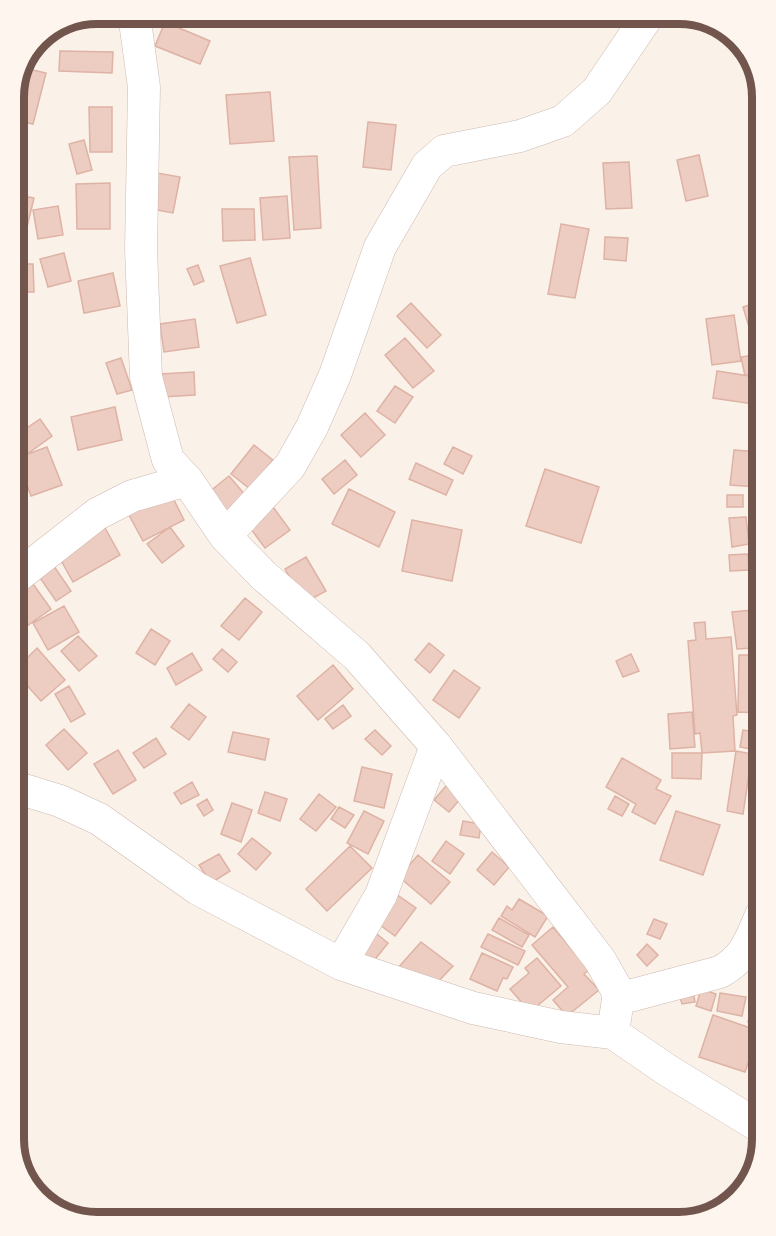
<svg xmlns="http://www.w3.org/2000/svg" width="776" height="1236" font-family="'Varela Round',sans-serif">
  <style>
    .building { fill: #edcdc2; stroke: #deb2a4; stroke-width: 1.5 }
    .lines { fill: none; stroke-linecap: round; stroke-linejoin: round }
    .street-casing { stroke: #cdbab2; stroke-width: 33 }
    .street { stroke: #fff; stroke-width: 32 }
    .rim { fill: none; stroke: #72564e; stroke-width: 8 }
  </style>
  <rect width="100%" height="100%" fill="#faf1e8"/>
  <path class="building" d="M165,22L210,41L200,64L155,46Z
    M60,51L113,52L112,73L59,71Z
    M24,68L46,73L33,124L14,120V110Z
    M270,92L274,141L230,144L226,95Z
    M89,107H112V152H90Z
    M368,122L396,125L391,170L363,167Z
    M84,140L92,170L77,174L69,144Z
    M699,155L708,196L686,201L677,160Z
    M317,156L321,228L294,230L289,157Z
    M629,162L632,208L606,209L603,163Z
    M157,173L180,177L173,213L151,209Z
    M110,183V229H77L76,184Z
    M14,194L34,198L26,231L14,228Z
    M287,196L290,238L263,240L260,198Z
    M58,206L63,235L38,239L33,210Z
    M222,209H254L255,240L223,241Z
    M561,224L589,229L575,298L548,294Z
    M605,237L628,238L626,261L604,259Z
    M64,253L71,281L48,287L40,259Z
    M250,258L266,315L237,323L220,266Z
    M14,264H33L34,292H14Z
    M198,265L204,281L194,285L187,269Z
    M113,273L120,306L84,313L78,281Z
    M762,301V333L752,337L743,307Z
    M411,303L441,335L427,348L397,316Z
    M734,315L741,361L712,365L706,319Z
    M195,319L199,347L164,352L160,324Z
    M757,337L762,338V357L754,356Z
    M405,338L434,371L413,388L385,355Z
    M753,355L756,373L745,376L741,357Z
    M121,358L132,390L117,394L106,363Z
    M717,371L762,378L760,405L713,398Z
    M194,372L195,395L162,397L161,374Z
    M395,386L413,397L395,423L377,411Z
    M115,407L122,440L78,450L71,417Z
    M365,413L385,435L361,457L341,435Z
    M40,419L52,436L26,455L14,437Z
    M254,445L273,460L250,489L231,474Z
    M47,447L62,485L31,496L17,458Z
    M453,447L472,456L463,474L444,464Z
    M734,450L761,452L758,487L730,485Z
    M345,460L357,475L334,494L322,479Z
    M416,463L453,480L446,495L409,479Z
    M545,469L599,487L581,543L526,526Z
    M762,469V491H759Z
    M229,476L246,496L221,517L204,496Z
    M349,489L395,512L379,547L332,524Z
    M171,494L184,520L143,541L129,515Z
    M727,495H743V507H727Z
    M273,507L290,530L265,548L248,525Z
    M746,517L749,544L732,547L729,518Z
    M100,519L120,555L73,582L53,546Z
    M412,520L462,530L452,581L402,571Z
    M170,527L184,546L162,563L147,544Z
    M748,554L749,570L730,571L729,555Z
    M306,557L326,591L304,603L285,569Z
    M51,562L71,591L56,601L36,572Z
    M33,584L51,609L24,628L14,614V598Z
    M245,598L262,612L239,640L221,626Z
    M762,600V670L757,671L755,648L737,649L732,612L753,610L752,601Z
    M64,606L79,632L48,650L33,623Z
    M705,622L706,639L731,637L737,715L733,716L735,751L702,753L700,733L695,734L688,641L696,640L694,623Z
    M151,629L170,641L155,665L136,653Z
    M78,636L97,656L79,671L61,651Z
    M429,643L444,655L430,673L415,660Z
    M37,648L65,680L41,701L14,671Z
    M222,649L237,662L228,672L213,659Z
    M192,653L202,670L176,685L167,668Z
    M631,654L639,671L623,677L616,661Z
    M739,655H753V674L762,675V713L738,712Z
    M333,665L353,689L318,720L297,696Z
    M454,670L480,688L459,718L433,700Z
    M69,686L85,714L71,722L55,694Z
    M189,704L206,717L189,740L171,727Z
    M343,705L351,716L333,729L325,719Z
    M692,712L695,747L670,749L668,714Z
    M64,729L87,753L68,770L46,745Z
    M375,730L391,746L382,755L365,739Z
    M743,730L759,733L756,750L740,747Z
    M233,732L269,739L265,760L228,752Z
    M156,738L166,754L144,768L133,753Z
    M760,747L762,748V771L755,770Z
    M118,750L136,780L113,794L94,764Z
    M736,751L752,754L743,814L727,811Z
    M672,753H702L701,779L672,778Z
    M622,758L661,780L656,789L671,796L655,824L632,812L636,804L606,787Z
    M362,767L392,774L384,808L354,801Z
    M192,782L199,795L181,804L174,793Z
    M446,786L461,798L449,812L434,800Z
    M265,792L287,799L280,821L258,813Z
    M319,794L336,807L316,831L300,819Z
    M615,796L629,804L622,816L608,809Z
    M207,799L213,810L204,816L197,805Z
    M232,803L252,810L241,842L221,834Z
    M339,807L354,815L345,828L331,819Z
    M364,811L384,821L368,854L347,843Z
    M676,811L720,825L703,875L660,860Z
    M463,821L481,824L479,838L460,835Z
    M753,822H762V859L753,858Z
    M252,838L271,853L256,870L238,854Z
    M446,841L464,854L450,874L432,861Z
    M350,846L372,868L327,911L306,889Z
    M492,852L509,867L494,885L477,870Z
    M219,854L230,871L211,883L199,865Z
    M418,855L450,882L431,904L399,877Z
    M762,868V886L756,889L749,874Z
    M396,894L416,908L395,936L376,922Z
    M519,899L548,916L535,937L501,916L507,906L512,910Z
    M499,918L529,935L522,947L492,930Z
    M654,919L667,924L660,939L647,934Z
    M367,926L388,943L373,962L352,944Z
    M553,927L589,970L584,974L599,990L567,1016L553,1000L568,987L532,945Z
    M488,934L525,951L518,965L481,947Z
    M421,942L453,966L427,993L397,969Z
    M647,944L658,955L647,966L637,955Z
    M482,953L513,967L507,979L503,978L497,991L470,979Z
    M537,958L561,986L530,1012L510,989L529,973L525,968Z
    M701,989L716,994L711,1011L696,1006Z
    M693,991L695,1002L682,1004L679,994Z
    M720,993L746,997L742,1016L717,1011Z
    M756,995L762,997V1026L748,1022Z
    M713,1015L759,1031L745,1072L699,1057Z"/>
  <g class="lines">
    <defs>
      <path id="street" d="M134,14L144,87L141,249L146,377L168,460L187,480L225,536L264,576L357,656L436,746L600,960L617,990L618,999L613,1033
        M225,536L290,466L312,427L335,375L380,247L427,166L444,151L520,136L563,121L597,91L649,14
        M14,579L97,514L132,496L187,480
        M14,784L21,789L60,801L99,819L198,889L341,964L473,1008L561,1027L613,1033L667,1070L762,1128
        M341,964L381,895L436,746
        M618,999L720,972C746,958 751,938 762,913"/>
    </defs>
    <use href="#street" class="street-casing"/>
    <use href="#street" class="street"/>
  </g>
  <path d="M0 0H776V1236H0ZM97 24H679A73 73 0 0 1 752 97V1139A73 73 0 0 1 679 1212H97A73 73 0 0 1 24 1139V97A73 73 0 0 1 97 24Z" fill="#fdf5ee" fill-rule="evenodd"/>
  <path class="rim" d="M97 24H679A73 73 0 0 1 752 97V1139A73 73 0 0 1 679 1212H97A73 73 0 0 1 24 1139V97A73 73 0 0 1 97 24Z"/>
</svg>
